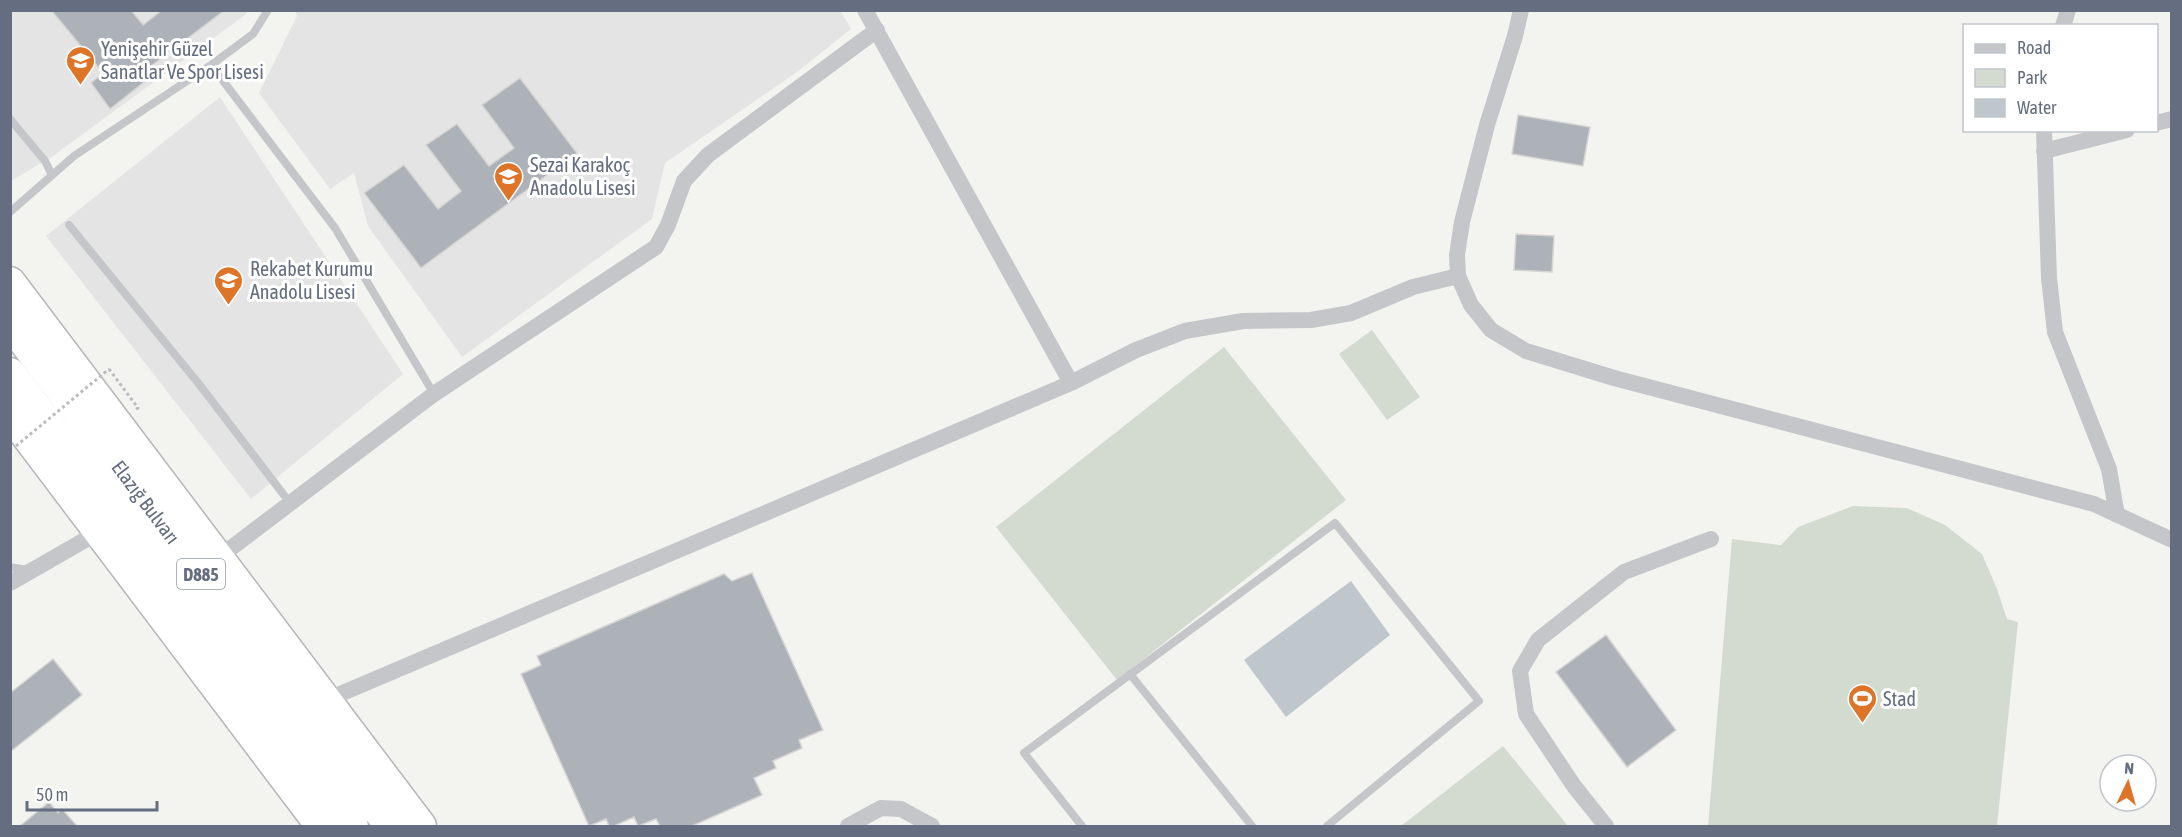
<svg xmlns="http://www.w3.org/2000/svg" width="2182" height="837" font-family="'Asap Condensed',sans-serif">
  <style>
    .built { fill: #e4e4e4 }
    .green { fill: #d3dbd1 }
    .water { fill: #bfc6cc }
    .building { fill: #adb1b8; stroke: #d5d5d3; stroke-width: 1.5 }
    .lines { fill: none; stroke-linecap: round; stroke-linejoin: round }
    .highway-casing { stroke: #b4b6ba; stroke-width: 33 }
    .path { stroke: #bbbcbf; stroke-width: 3; stroke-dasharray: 3 3; stroke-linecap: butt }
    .lane { stroke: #c4c6ca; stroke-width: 8 }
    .street { stroke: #c4c6ca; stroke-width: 16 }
    .highway { stroke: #fff; stroke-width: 30 }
    .path-bridge { stroke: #bbbcbf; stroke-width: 3; stroke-dasharray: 3 3; stroke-linecap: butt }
    .labels { text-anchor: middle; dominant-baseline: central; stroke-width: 6; stroke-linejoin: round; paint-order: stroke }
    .shield { fill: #fff; stroke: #929aa6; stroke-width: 1.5 }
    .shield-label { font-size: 18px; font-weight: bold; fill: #646e80 }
    .poi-label { font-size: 20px; fill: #646e80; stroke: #fff; text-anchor: start }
    .street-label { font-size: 20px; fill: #646e80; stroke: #fff }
  </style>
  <rect width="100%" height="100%" fill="#f3f4f0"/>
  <path class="built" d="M840,10L851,29L797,72L665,163L652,219L462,357L368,226L354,173L330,189L259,93L297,16L295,11Z
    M10,11H248L245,15L53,156L11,181Z
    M220,97L403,374L251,499L46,236Z"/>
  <path class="green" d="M1372,330L1420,397L1387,420L1339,354Z
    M1224,347L1346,500L1117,680L996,527Z
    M1853,506L1907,508L1945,525L1982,554L1997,589L2007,619L2018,622L1997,826H1708L1732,539L1781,545L1798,527Z
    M1503,746L1568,826H1401Z"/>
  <path class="water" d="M1351,581L1390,635L1286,717L1244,660Z"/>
  <path class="building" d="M51,10H131L143,25L162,10H225L146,70L152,76L110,109L91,83L103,73Z
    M520,78L577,153L421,268L364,193L404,165L438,209L461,191L426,145L457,124L489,166L514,148L482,105Z
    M1518,115L1590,127L1583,166L1512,154Z
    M1516,234L1554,236L1552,272L1514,270Z
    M752,573L823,730L799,740L802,748L773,761L776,768L754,778L762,795L692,826H660L656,819L638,826L634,817L614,826H609L606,819L589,826L521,674L541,665L537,656L724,574L732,581Z
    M1606,635L1676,730L1627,767L1556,672Z
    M53,659L82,695L10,752V693Z
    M49,802L58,813L62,809L77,826H20Z"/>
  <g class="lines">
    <defs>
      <path id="highway" d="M10,282L421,826
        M10,323L390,826
        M10,373L353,826
        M10,414L321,826"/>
    </defs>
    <use href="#highway" class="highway-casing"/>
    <path class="path" d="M109,369L138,408L135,410"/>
    <path class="lane" d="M211,65L335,228L434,394
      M10,119L45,161L52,175
      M10,212L74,156L211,65L253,34L268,10
      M69,225L199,384L290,503
      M10,567L27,570
      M1130,674L1252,826
      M1082,826L1024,753L1335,523L1479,701L1327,826"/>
    <path class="street" d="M865,10L1071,383
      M1521,10L1515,36L1487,125L1462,222L1457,255L1458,276L1471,305L1491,330L1526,351L1614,378L2094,504L2172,540
      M2063,26L2068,10
      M2156,123L2172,119
      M2044,130L2049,278L2055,332L2109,469L2117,515
      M2044,151L2127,130
      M218,558L434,394L656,247L668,225L684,181L708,155L877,30
      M10,583L99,532
      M326,700L1071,383L1136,350L1185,331L1243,321L1311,320L1351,313L1413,287L1458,276
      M848,826L881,808L901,809L932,826
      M1606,826L1574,786L1526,714L1520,671L1538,640L1624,572L1711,539"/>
    <use href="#highway" class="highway"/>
    <path class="path-bridge" d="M16,446L109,369"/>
  </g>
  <defs>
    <symbol id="school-pin" viewBox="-11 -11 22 30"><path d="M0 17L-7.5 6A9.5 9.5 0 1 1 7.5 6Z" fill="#dd7427" stroke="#fff"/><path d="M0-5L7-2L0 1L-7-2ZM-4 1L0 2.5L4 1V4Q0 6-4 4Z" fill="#fff"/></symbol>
    <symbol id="stadium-pin" viewBox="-11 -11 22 30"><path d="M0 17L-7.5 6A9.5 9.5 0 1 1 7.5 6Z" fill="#dd7427" stroke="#fff"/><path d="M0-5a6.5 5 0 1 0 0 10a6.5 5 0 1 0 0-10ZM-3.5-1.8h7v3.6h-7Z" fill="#fff"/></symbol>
  </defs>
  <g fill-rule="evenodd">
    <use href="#school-pin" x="64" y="44" width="33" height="45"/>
    <use href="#school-pin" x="492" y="160" width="33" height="45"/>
    <use href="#school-pin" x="212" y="264" width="33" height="45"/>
    <use href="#stadium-pin" x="1846" y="682" width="33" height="45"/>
  </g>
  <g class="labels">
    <rect class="shield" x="177" y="559" width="48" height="30" rx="4.5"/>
    <g class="shield-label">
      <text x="201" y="574">D885</text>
    </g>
    <g class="poi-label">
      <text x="101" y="48">Yenişehir Güzel<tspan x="101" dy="23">Sanatlar Ve Spor Lisesi</tspan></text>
      <text x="530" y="164">Sezai Karakoç<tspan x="530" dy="23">Anadolu Lisesi</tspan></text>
      <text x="250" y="268">Rekabet Kurumu<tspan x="250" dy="23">Anadolu Lisesi</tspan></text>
      <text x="1883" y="698">Stad</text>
    </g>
    <g class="street-label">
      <text transform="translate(146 502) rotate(53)">Elazığ Bulvarı</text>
    </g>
  </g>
  <rect width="2182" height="837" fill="none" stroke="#646e80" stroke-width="24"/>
  <rect x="1963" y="24" width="195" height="108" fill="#ffffff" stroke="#c1c5cc" stroke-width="1.5"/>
  <rect x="1975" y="44" width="30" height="9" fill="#c4c6ca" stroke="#c1c5cc" stroke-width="1.5"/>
  <text x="2017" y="54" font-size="18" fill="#646e80">Road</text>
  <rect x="1975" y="69" width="30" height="18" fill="#d3dbd1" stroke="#c1c5cc" stroke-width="1.5"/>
  <text x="2017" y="84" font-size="18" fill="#646e80">Park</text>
  <rect x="1975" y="99" width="30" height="18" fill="#bfc6cc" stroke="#c1c5cc" stroke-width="1.5"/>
  <text x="2017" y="114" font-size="18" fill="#646e80">Water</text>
  <g transform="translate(2128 783) rotate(5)"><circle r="28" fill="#ffffff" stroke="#c1c5cc" stroke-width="1.5"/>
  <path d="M0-4.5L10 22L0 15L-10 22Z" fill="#dd7427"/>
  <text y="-9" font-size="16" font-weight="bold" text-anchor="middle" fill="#646e80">N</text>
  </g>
  <path d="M27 801v9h130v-9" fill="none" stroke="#646e80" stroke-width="3"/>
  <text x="36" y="801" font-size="18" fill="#646e80" stroke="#ffffff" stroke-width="4.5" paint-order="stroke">50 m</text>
</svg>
